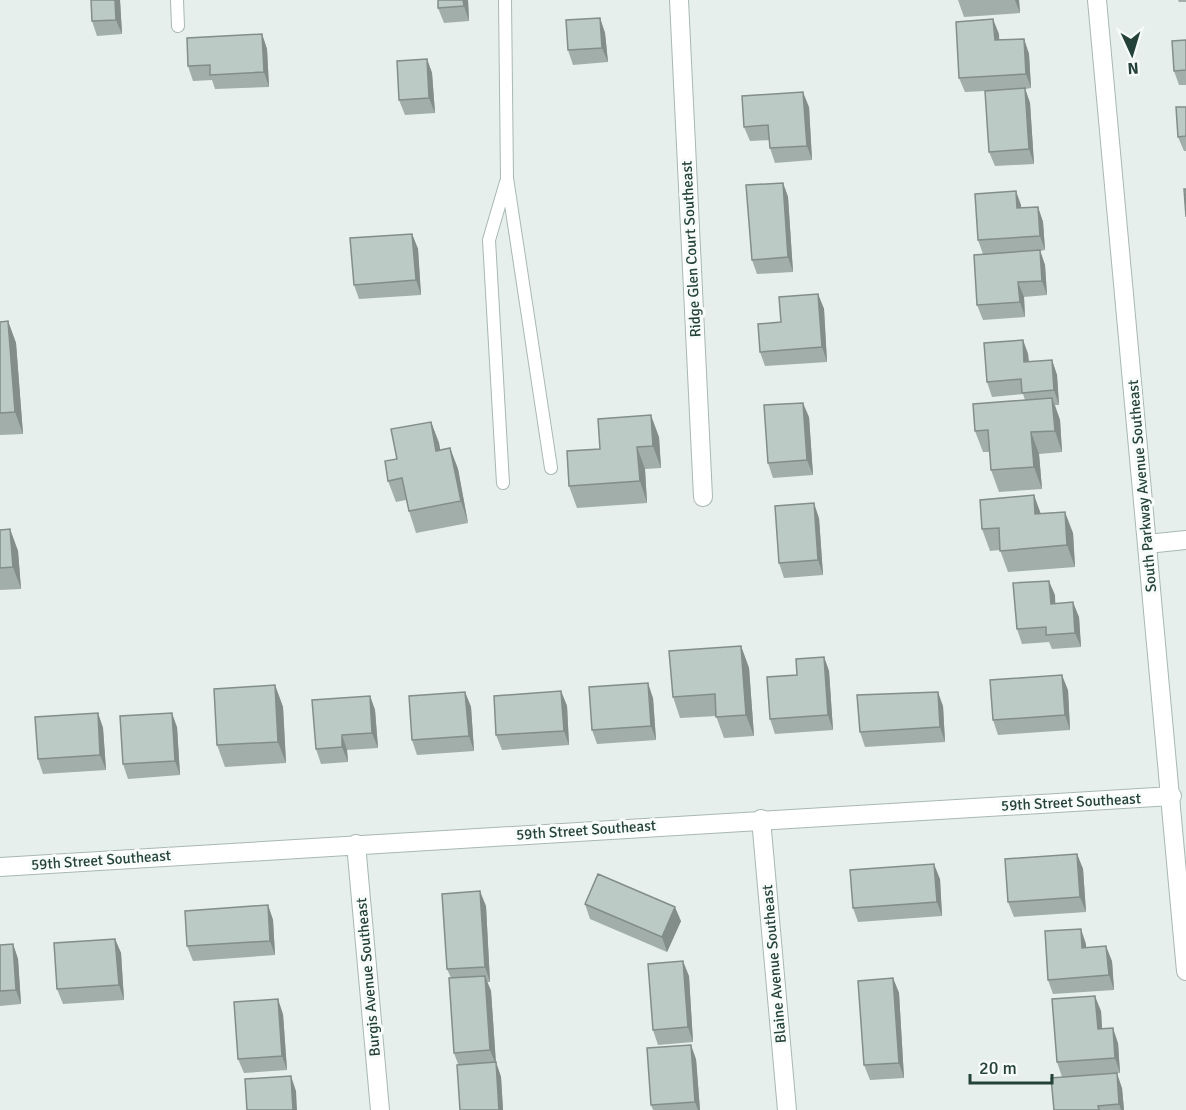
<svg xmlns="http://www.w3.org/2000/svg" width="1186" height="1110" font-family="Signika,sans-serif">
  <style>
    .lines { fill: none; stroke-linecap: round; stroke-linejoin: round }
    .service-casing { stroke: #a8b8b2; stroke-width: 14 }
    .minor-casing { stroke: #a8b8b2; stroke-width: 20 }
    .service { stroke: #fff; stroke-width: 12 }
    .minor { stroke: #fff; stroke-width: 18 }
    .wall { fill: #a1aea9 }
    .shaded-wall { fill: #838d89 }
    .building { fill: #bbcac4; stroke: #838d89; stroke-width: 1.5 }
    .labels { text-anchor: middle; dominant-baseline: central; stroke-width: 6; stroke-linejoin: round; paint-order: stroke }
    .street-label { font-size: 15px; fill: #24423a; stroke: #f7fbf9 }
  </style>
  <rect width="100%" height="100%" fill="#e6efeb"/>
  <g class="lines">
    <defs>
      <path id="service" d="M177,0L178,26
        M505,0L507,178L551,468
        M503,483L489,240L506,182"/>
      <path id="minor" d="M679,0L703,497
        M1097,0L1186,971
        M1147,544L1186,540
        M761,819L787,1110
        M356,844L380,1110
        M0,867L1172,796"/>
    </defs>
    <use href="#service" class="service-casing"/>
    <use href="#minor" class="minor-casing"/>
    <use href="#service" class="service"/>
    <use href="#minor" class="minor"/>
  </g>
  <path class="wall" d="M120,0L122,34L97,36L92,21Z
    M438,0H468L469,21L444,23L438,8Z
    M958,0H1019L1020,13L964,17Z
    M1178,0H1186V2H1179Z
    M600,18L605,33L608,62L573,65L568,50Z
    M262,34L267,49L269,87L215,89L212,80L193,81L188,66Z
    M999,34V40L1024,39L1029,54L1031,88L1025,89L1030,103L1034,164L995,166L989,152L985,91L965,92L959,78Z
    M1186,40V85H1179L1174,71Z
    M427,59L432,73L435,113L405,115L399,100Z
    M809,107L812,160L775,163L770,148V140L750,141L744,127Z
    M1186,107V151H1184L1178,137Z
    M783,183L788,197L793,272L757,274L752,260Z
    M1021,205V208L1038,207L1043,222L1045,250L1040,251L1045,265L1047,295L1024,297L1025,317L983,320L977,305L983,254L978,240Z
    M412,234L418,249L421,295L359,299L354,285Z
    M818,294L824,309L827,362L765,366L760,352L781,322Z
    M8,321L16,343L23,434L0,435V322Z
    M1023,340L1028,354L1029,362L1052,360L1057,375L1059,405H1055L1060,420L1062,452L1039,454L1042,489L999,492L991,470L990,452H983L975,431L1025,400L1023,394L992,397L987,382Z
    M809,417L813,475L773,478L768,463Z
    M431,422L439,443L440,450L450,448L458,469L468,523L416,533L409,511L406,500L396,502L388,481L397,459Z
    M659,437L661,468L645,469L647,503L577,508L569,486L600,449Z
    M1034,495L1040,514L1073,533L1075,567L1008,572L1000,550L990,551L982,529Z
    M819,518L823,575L784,578L779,563Z
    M10,529L18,551L21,589L0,590V530Z
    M1055,595V604L1079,617L1081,647L1052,649L1049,642L1022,644L1017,629Z
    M741,646L749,668L754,736L724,738L716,716L680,718L673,697Z
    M824,657L829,671L833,730L775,734L770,719L797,675Z
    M275,685L283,707L286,763L225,767L217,745Z
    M1068,690L1070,730L998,735L993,720Z
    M561,691L567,706L569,745L502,750L496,735Z
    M465,692L471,707L474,751L417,755L412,740Z
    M370,696L375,710L378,748L347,750L348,762L321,764L316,749Z
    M653,698L656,740L597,744L592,730Z
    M943,706L945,742L865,747L860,732Z
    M98,713L103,728L106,770L43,774L38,759Z
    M177,727L180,775L128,779L123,764Z
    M1077,854L1083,869L1086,912L1014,917L1008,902Z
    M940,879L942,916L858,922L853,908Z
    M585,904L681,921L667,952L590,919Z
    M268,905L273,920L275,955L193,961L187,946Z
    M486,906L490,982H487L491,991L496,1062L501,1077L503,1110H460L458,1064L454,1053L451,978L447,969Z
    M115,939L121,953L124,1000L63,1004L57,989Z
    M13,944L18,959L21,1004L0,1006V945Z
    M1086,944V947L1112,961L1114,990L1053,994L1048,980Z
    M689,976L693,1042L658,1045L653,1030Z
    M893,978L899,993L904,1078L870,1080L864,1065Z
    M1101,1011L1102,1029L1118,1043L1120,1073L1062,1077L1057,1062Z
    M283,1014L287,1070L244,1073L238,1059Z
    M696,1059L700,1110H653L651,1105Z
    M1122,1088L1124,1110H1054Z"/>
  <path class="shaded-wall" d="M115,0H120L122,34L116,20Z
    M463,0H468L469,21L464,6Z
    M1015,0H1019L1020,13Z
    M600,18L605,33L608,62L602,48Z
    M993,19L999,34L1000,55L995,40Z
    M262,34L267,49L269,87L264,72Z
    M1024,39L1029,54L1031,88L1026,74Z
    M427,59L432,73L435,113L429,98Z
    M1025,88L1030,103L1034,164L1029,149Z
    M803,92L809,107L812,160L807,146Z
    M783,183L788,197L793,272L788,257Z
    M1016,191L1021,205L1022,223L1017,208Z
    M1038,207L1043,222L1045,250L1040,236Z
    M412,234L418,249L421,295L416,280Z
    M1040,250L1045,265L1047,295L1042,281Z
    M1018,282L1024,297L1025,317L1020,302Z
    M818,294L824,309L827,362L822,347Z
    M8,321L16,343L23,434L15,412Z
    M1023,340L1028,354L1030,377L1024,362Z
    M1052,360L1057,375L1059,405L1054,390Z
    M1052,398L1060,420L1062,452L1055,431Z
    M803,403L809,417L813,475L807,460Z
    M651,415L659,437L661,468L653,446Z
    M431,422L439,443L444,472L436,451Z
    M1031,432L1039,454L1042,489L1034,467Z
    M637,447L645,469L647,503L640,481Z
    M450,448L458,469L468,523L461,501Z
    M1034,495L1042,517L1035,514Z
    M814,503L819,518L823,575L818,560Z
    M1065,512L1073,533L1075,567L1067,545Z
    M10,529L18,551L21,589L13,567Z
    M1049,581L1055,595L1056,619L1051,604Z
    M1073,602L1079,617L1081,647L1075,633Z
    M741,646L749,668L754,736L746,715Z
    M824,657L829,671L833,730L828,715Z
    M1062,675L1068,690L1070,730L1065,715Z
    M648,683L653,698L656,740L651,726Z
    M275,685L283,707L286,763L278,742Z
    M561,691L567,706L569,745L564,731Z
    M465,692L471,707L474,751L469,736Z
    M938,692L943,706L945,742L940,727Z
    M370,696L375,710L378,748L372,733Z
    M98,713L103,728L106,770L100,755Z
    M172,713L177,727L180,775L175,761Z
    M342,735L347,750L348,762L342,747Z
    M1077,854L1083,869L1086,912L1080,897Z
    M934,864L940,879L942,916L937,902Z
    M480,891L486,906L490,982L485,967Z
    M268,905L273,920L275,955L270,941Z
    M675,907L681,921L667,952L662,937Z
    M1081,929L1086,944L1087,962L1082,948Z
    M115,939L121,953L124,1000L119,985Z
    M13,944L18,959L21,1004L16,990Z
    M1106,946L1112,961L1114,990L1109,975Z
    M683,961L689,976L693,1042L688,1027Z
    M485,976L491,991L496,1065L490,1050Z
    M893,978L899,993L904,1078L899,1063Z
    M1095,996L1101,1011L1103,1044L1098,1029Z
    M278,999L283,1014L287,1070L282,1056Z
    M1113,1028L1118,1043L1120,1073L1115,1058Z
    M691,1045L696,1059L700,1110H698L695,1102Z
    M496,1062L501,1077L503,1110H499Z
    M1117,1073L1122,1088L1124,1110H1121L1119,1104Z
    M291,1076L296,1091L297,1110H293Z"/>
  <path class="building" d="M91,0H115L116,20L92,21Z
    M438,0H463L464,6L438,8Z
    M600,18L602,48L568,50L566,20Z
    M993,19L995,40L1024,39L1026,74L959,78L956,22Z
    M262,34L264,72L210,75V65L188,66L187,38Z
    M1186,40V70L1174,71L1172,41Z
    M427,59L429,98L399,100L397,61Z
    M1025,88L1029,149L989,152L985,91Z
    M803,92L807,146L770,148L768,125L744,127L742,96Z
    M1176,107H1186V136L1178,137Z
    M783,183L788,257L752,260L746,185Z
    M1184,189H1186V217Z
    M1016,191L1017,208L1038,207L1040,236L978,240L975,194Z
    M412,234L416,280L354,285L350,238Z
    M1040,250L1042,281L1018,282L1020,302L977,305L974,255Z
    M818,294L822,347L760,352L758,324L781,322L779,297Z
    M8,321L15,412L0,413V322Z
    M1023,340L1024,362L1052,360L1054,390L1022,393L1021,379L987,382L984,343Z
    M1052,398L1055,431L1031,432L1034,467L991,470L988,430L975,431L973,404Z
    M803,403L807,460L768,463L764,405Z
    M651,415L653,446L637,447L640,481L569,486L567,451L600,449L598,419Z
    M431,422L436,451L450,448L461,501L409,511L402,478L388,481L385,461L397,459L391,429Z
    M1034,495L1035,514L1065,512L1067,545L1000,551L999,528L982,529L980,500Z
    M814,503L818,560L779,563L775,506Z
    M10,529L13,567L0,568V530Z
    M1049,581L1051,604L1073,602L1075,633L1046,635V627L1017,629L1013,583Z
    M741,646L746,715L716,717L715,694L673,697L669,651Z
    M824,657L828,715L770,719L767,677L797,675L796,659Z
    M1062,675L1065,715L993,720L990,680Z
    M648,683L651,726L592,730L589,687Z
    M275,685L278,742L217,745L214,689Z
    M561,691L564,731L496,735L494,696Z
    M465,692L469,736L412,740L409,696Z
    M938,692L940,727L860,732L857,695Z
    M370,696L372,733L342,735V747L316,749L312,700Z
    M98,713L100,755L38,759L35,717Z
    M172,713L175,761L123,764L120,716Z
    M1077,854L1080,897L1008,902L1005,859Z
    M934,864L937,902L853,908L850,870Z
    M598,874L675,907L662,937L585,904Z
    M480,891L485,967L447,969L442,894Z
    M268,905L270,941L187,946L185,911Z
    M1081,929L1082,948L1106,946L1109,975L1048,980L1045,931Z
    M115,939L119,985L57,989L54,943Z
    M13,944L16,990L0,991V945Z
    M683,961L688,1027L653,1030L648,964Z
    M485,976L490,1050L454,1053L449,978Z
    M893,978L899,1063L864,1065L858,981Z
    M1095,996L1098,1029L1113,1028L1115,1058L1057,1062L1052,999Z
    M278,999L282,1056L238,1059L234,1002Z
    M691,1045L695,1102L651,1105L647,1048Z
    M496,1062L499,1110H460L457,1065Z
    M1117,1073L1119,1104L1098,1106L1099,1110H1054L1051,1078Z
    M291,1076L293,1110H247L245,1079Z"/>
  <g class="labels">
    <g class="street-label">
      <text transform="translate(691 249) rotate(-93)">Ridge Glen Court Southeast</text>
      <text transform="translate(1142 486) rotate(-95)">South Parkway Avenue Southeast</text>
      <text transform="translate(1071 802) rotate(-3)">59th Street Southeast</text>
      <text transform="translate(586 830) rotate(-4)">59th Street Southeast</text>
      <text transform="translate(101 860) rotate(-4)">59th Street Southeast</text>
      <text transform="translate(774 964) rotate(-95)">Blaine Avenue Southeast</text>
      <text transform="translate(368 977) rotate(-95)">Burgis Avenue Southeast</text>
    </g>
  </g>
  <g transform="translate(1132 54) rotate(176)" stroke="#f7fbf9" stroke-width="4.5" paint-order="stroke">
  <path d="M0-4.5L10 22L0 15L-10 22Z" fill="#24423a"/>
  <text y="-9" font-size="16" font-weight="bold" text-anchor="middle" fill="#24423a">N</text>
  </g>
  <path d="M970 1074v9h82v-9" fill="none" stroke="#24423a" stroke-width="3"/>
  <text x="979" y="1074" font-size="18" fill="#24423a" stroke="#f7fbf9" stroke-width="4.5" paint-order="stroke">20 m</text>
</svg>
